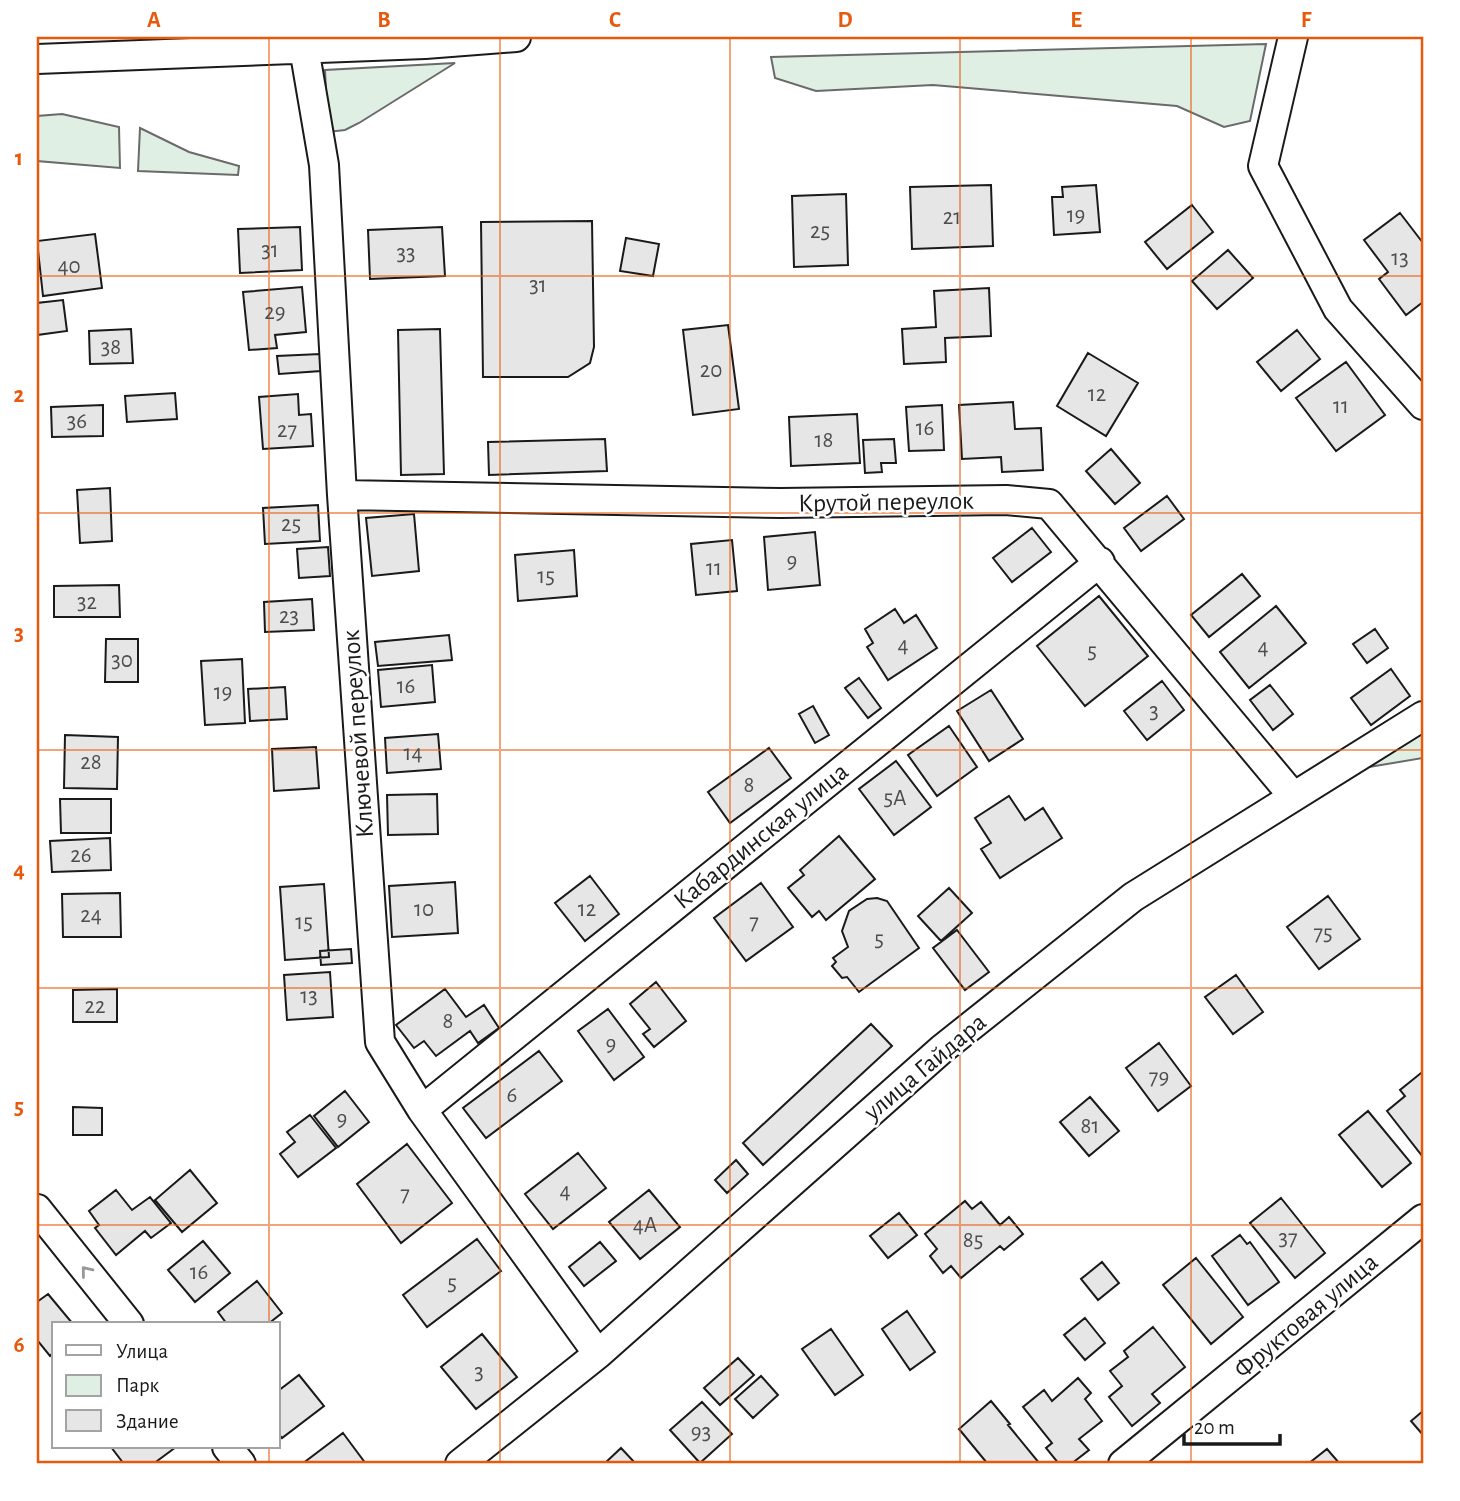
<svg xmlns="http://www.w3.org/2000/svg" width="1460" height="1501" font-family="'Alegreya Sans',sans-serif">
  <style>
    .green { fill: #e0efe3; stroke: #6a6a6a; stroke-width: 2 }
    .building { fill: #e6e6e6; stroke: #1a1a1a; stroke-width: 2 }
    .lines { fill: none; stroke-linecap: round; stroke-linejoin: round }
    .street-casing { stroke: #1a1a1a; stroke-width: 32 }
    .street { stroke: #fff; stroke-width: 28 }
    .oneway { stroke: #989898 }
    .grid { fill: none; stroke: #e8590c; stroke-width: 2; stroke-opacity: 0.55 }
    .labels { text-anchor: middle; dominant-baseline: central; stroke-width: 5; stroke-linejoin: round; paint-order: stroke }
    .number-label { font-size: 23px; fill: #4d4d4d }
    .street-label { font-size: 26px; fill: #1a1a1a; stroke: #fff }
    .neatline { fill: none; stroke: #e8590c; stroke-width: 2.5 }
    .grid-label { font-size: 23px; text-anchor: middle; font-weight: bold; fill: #e8590c }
  </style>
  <rect width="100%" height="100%" fill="#fff"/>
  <path class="green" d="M1266,44L1250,121L1224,127L1177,106L933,85L816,91L775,78L771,57Z
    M455,63L359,123L345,130L328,132L325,70Z
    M62,114L119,127L120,168L37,161V116Z
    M140,128L189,152L239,166L238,175L138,171Z
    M1423,732V758L1369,767Z"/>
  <path class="building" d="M991,185L993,246L912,249L910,187Z
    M1096,185L1100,232L1054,235L1052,197H1063L1062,187Z
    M846,194L848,265L794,267L792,196Z
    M1192,205L1213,232L1167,269L1145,242Z
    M1400,213L1423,243V302L1406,315L1379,279L1388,272L1364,240Z
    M592,221L594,347L590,363L568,377H483L481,222Z
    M300,227L302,270L240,273L238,229Z
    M442,227L445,276L370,279L368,230Z
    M95,234L102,288L43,296L37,241Z
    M626,238L659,244L653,276L620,271Z
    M1228,250L1253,278L1217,309L1192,281Z
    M302,287L306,332L275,335L277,348L249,350L243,292Z
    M989,288L991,336L945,338L946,362L904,364L902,329L936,327L934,291Z
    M63,300L67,331L37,335V303Z
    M728,325L739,409L693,415L683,330Z
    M131,329L133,363L90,364L89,331Z
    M440,329L444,474L401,475L398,330Z
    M1297,330L1320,359L1281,391L1257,362Z
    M1088,353L1138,383L1106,436L1057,406Z
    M320,354L321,371L279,374L277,356Z
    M1346,362L1385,415L1336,451L1296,398Z
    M175,393L177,419L127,422L125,396Z
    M298,394L299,415L311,414L313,446L263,449L259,397Z
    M1013,402L1015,429L1041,428L1043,470L1002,472L1001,457L962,459L959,405Z
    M103,405V436L52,437L51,407Z
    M942,405L944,450L909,451L906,407Z
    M857,414L860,463L791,466L789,417Z
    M605,439L607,471L489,475L488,442Z
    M894,439L896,463H881L882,472L865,473L863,440Z
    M1111,449L1140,483L1115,504L1086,471Z
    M110,488L112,541L80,543L77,490Z
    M1167,496L1184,519L1141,551L1124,528Z
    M318,505L320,541L265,544L263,508Z
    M414,514L419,571L372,576L366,518Z
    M1032,528L1051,552L1012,582L993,558Z
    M815,532L820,585L768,590L764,537Z
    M732,540L737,591L696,595L691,544Z
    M328,547L330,576L299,578L297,549Z
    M574,550L577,596L518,601L515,555Z
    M1242,574L1260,596L1209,637L1191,615Z
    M119,585L120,617H54V586Z
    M1099,596L1148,656L1085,706L1037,646Z
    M312,599L314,630L265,632L264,602Z
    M1276,606L1306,643L1249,688L1220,652Z
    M895,609L904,623L916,615L937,648L888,680L867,647L873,643L865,629Z
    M1375,629L1388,648L1367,663L1353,644Z
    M449,635L452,660L378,666L375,642Z
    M106,639H138V682H105Z
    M242,659L245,723L205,725L201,661Z
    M432,665L435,702L381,707L378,670Z
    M1391,669L1410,696L1371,725L1351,698Z
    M859,678L881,708L868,718L845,688Z
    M1162,681L1184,710L1147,740L1124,711Z
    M1270,685L1293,714L1273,730L1250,700Z
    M285,687L287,719L250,721L248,689Z
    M991,690L1023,739L989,761L957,711Z
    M813,706L829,735L815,743L799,714Z
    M949,726L977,767L937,796L908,755Z
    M438,734L441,769L387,773L385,738Z
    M65,735L118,737L117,789L64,788Z
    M316,747L319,788L274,791L272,749Z
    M769,748L791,778L730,823L708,792Z
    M896,761L931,807L894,835L859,789Z
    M437,794L438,834L388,835L387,795Z
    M1009,796L1025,820L1043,808L1062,838L1000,878L981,849L991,843L975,818Z
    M60,799H111V833H61Z
    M839,836L875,879L826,920L819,911L812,917L788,888L804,875L800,870Z
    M110,838L111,870L52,872L50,841Z
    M590,876L619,914L585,941L555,903Z
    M455,882L458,933L392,937L389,886Z
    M761,883L793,927L746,961L714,918Z
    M324,884L329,957L285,960L280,887Z
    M949,888L972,913L941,941L918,916Z
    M120,893L121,937H63L62,894Z
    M1328,896L1360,939L1319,969L1287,927Z
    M877,898L887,901L919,948L859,992L847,977L842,978L832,966L836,962L833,958L848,947L842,931L849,911L867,899Z
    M957,930L989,972L965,990L933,948Z
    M351,949L352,963L321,965L320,951Z
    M330,972L333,1017L287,1020L284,975Z
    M1236,975L1263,1012L1233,1034L1205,997Z
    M656,982L686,1021L654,1047L643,1034L650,1029L630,1004Z
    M117,989V1022H73V990Z
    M445,989L466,1017L484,1005L499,1028L478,1043L470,1031L436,1056L424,1041L414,1048L396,1025Z
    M608,1009L644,1057L614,1080L578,1031Z
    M871,1024L892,1046L763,1165L743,1143Z
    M1159,1043L1191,1086L1158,1111L1126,1068Z
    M539,1051L562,1081L486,1138L463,1108Z
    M1421,1073L1423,1075V1157L1387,1111L1405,1096L1400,1090Z
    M345,1091L369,1122L338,1147L314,1116Z
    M1090,1097L1119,1131L1089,1156L1060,1122Z
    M73,1107L102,1108V1135H73Z
    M1368,1111L1411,1163L1382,1187L1339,1135Z
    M310,1115L336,1148L298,1177L280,1154L295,1142L287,1132Z
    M407,1144L452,1203L401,1243L357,1184Z
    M578,1153L606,1188L553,1229L525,1194Z
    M736,1160L748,1174L727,1193L715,1180Z
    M190,1170L217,1203L182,1232L155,1200Z
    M116,1190L132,1210L150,1197L171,1223L151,1238L145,1231L116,1255L95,1228L99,1225L89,1211Z
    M649,1190L680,1227L640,1259L609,1222Z
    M1281,1198L1325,1253L1295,1278L1250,1223Z
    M965,1201L972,1209L981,1202L1000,1225L1009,1217L1023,1234L1004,1250L1000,1246L961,1278L951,1266L943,1273L930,1256L937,1249L925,1234Z
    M899,1213L917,1235L888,1258L870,1236Z
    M1240,1235L1247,1244L1250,1242L1279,1282L1248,1305L1212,1256Z
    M477,1239L501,1271L427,1327L403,1295Z
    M203,1241L230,1273L195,1302L168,1270Z
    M600,1242L616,1261L584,1286L569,1267Z
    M1196,1258L1243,1317L1211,1344L1163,1285Z
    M1102,1262L1119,1283L1098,1300L1081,1279Z
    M257,1281L282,1313L268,1324H227L218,1312Z
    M48,1294L73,1324H54V1352L50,1356L37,1340V1302Z
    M907,1311L935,1352L910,1370L882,1329Z
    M1085,1318L1105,1343L1085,1360L1064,1335Z
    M1153,1327L1185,1367L1152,1394L1160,1403L1132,1426L1109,1397L1122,1386L1110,1371L1128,1357L1124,1351Z
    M831,1329L863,1375L835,1395L802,1349Z
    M482,1334L517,1377L476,1409L441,1367Z
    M738,1358L754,1375L720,1405L704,1388Z
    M299,1375L324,1406L282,1438L278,1433V1391Z
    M761,1376L778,1395L753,1418L735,1399Z
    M1078,1378L1091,1393L1085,1399L1102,1421L1079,1439L1089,1450L1071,1464H1059L1046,1448L1052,1443L1023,1407L1044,1390L1052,1401Z
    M991,1401L1010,1424L1008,1425L1040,1464H985L987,1463L959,1429Z
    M702,1402L732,1434L700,1463L670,1430Z
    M1423,1411V1435L1411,1421Z
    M343,1433L366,1464H302Z
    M111,1447H176L153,1464H124Z
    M621,1448L636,1464H604Z
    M1327,1449L1340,1464H1308Z"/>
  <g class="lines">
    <defs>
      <path id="street" d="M1293,37L1263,166L1338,309L1423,405
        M304,48L324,165L342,495L380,1042L422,1110L598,1354
        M37,59L425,44L516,37
        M342,495L781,503L1006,500L1049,504L1293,796
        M422,1110L1100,562
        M37,1209L129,1324
        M227,1447L241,1464
        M460,1464L598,1354L942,1049L1133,897L1423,716
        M1123,1464L1423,1219"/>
    </defs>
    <use href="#street" class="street-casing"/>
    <use href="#street" class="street"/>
  </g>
  <defs><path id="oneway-chevron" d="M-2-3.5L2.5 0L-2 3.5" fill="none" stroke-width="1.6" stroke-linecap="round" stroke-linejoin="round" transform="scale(1.75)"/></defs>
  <use class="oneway" href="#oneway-chevron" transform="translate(86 1271) rotate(-129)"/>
  <path class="grid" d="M269,37V1324M500,37V1464M730,37V1464M960,37V1464M1191,37V1464M37,276H1423M37,513H1423M37,750H1423M37,988H1423M37,1225H1423M269,1447V1464"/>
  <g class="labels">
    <g class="number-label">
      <text x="1076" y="215">19</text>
      <text x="952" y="217">21</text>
      <text x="820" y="231">25</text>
      <text x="270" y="250">31</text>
      <text x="406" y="253">33</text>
      <text x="1400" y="258">13</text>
      <text x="69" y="266">40</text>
      <text x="538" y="285">31</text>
      <text x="275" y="312">29</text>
      <text x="111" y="347">38</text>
      <text x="711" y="370">20</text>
      <text x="1097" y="394">12</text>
      <text x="1341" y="406">11</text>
      <text x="77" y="421">36</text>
      <text x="925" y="428">16</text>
      <text x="287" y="430">27</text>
      <text x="824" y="440">18</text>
      <text x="291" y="524">25</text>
      <text x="792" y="561">9</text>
      <text x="714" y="568">11</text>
      <text x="546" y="576">15</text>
      <text x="87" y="602">32</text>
      <text x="289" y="616">23</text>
      <text x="903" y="645">4</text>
      <text x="1263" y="647">4</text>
      <text x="1092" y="651">5</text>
      <text x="122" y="660">30</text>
      <text x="406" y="686">16</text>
      <text x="223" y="692">19</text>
      <text x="1154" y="711">3</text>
      <text x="413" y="753">14</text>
      <text x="91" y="762">28</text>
      <text x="749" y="785">8</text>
      <text x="895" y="798">5А</text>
      <text x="81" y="855">26</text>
      <text x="424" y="909">10</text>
      <text x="587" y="909">12</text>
      <text x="91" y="915">24</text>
      <text x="304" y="922">15</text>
      <text x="754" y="922">7</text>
      <text x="1323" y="933">75</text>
      <text x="879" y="939">5</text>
      <text x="309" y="996">13</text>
      <text x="95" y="1006">22</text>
      <text x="448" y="1021">8</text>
      <text x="611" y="1044">9</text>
      <text x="1159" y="1077">79</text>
      <text x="512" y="1095">6</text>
      <text x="342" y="1119">9</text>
      <text x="1090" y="1126">81</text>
      <text x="565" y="1191">4</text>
      <text x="405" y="1194">7</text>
      <text x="645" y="1225">4А</text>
      <text x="1288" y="1238">37</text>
      <text x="973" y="1240">85</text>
      <text x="199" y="1272">16</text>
      <text x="452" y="1283">5</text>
      <text x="479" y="1372">3</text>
      <text x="701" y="1432">93</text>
    </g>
    <g class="street-label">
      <text transform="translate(886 502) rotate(-1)">Крутой переулок</text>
      <text transform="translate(358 734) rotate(-94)">Ключевой переулок</text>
      <text transform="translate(761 836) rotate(-39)">Кабардинская улица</text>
      <text transform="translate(925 1067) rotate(-40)">улица Гайдара</text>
      <text transform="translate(1306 1316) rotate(-40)">Фруктовая улица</text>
    </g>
  </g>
  <rect width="1460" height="1501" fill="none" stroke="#ffffff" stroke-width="77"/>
  <rect x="52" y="1322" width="228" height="126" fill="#ffffff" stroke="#a3a3a3" stroke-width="2"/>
  <rect x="66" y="1345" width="35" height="10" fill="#ffffff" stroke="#a3a3a3" stroke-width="2"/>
  <text x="116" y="1358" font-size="21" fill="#1a1a1a">Улица</text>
  <rect x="66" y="1375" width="35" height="21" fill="#e0efe3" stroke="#a3a3a3" stroke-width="2"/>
  <text x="116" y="1392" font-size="21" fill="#1a1a1a">Парк</text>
  <rect x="66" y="1410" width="35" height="21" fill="#e6e6e6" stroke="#a3a3a3" stroke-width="2"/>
  <text x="116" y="1428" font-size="21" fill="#1a1a1a">Здание</text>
  <path d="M1184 1434v10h96v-10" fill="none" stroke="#1a1a1a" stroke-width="3.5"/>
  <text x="1194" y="1434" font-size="21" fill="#1a1a1a" stroke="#ffffff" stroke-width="5" paint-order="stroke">20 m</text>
  <rect x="38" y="38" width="1384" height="1424" class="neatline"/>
  <g class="grid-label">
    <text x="154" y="27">A</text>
    <text x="384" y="27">B</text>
    <text x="615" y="27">C</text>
    <text x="845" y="27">D</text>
    <text x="1076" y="27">E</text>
    <text x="1306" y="27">F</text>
    <text x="19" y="165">1</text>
    <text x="19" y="402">2</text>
    <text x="19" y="640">3</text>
    <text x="19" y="877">4</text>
    <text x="19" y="1114">5</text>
    <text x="19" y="1352">6</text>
  </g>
</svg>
